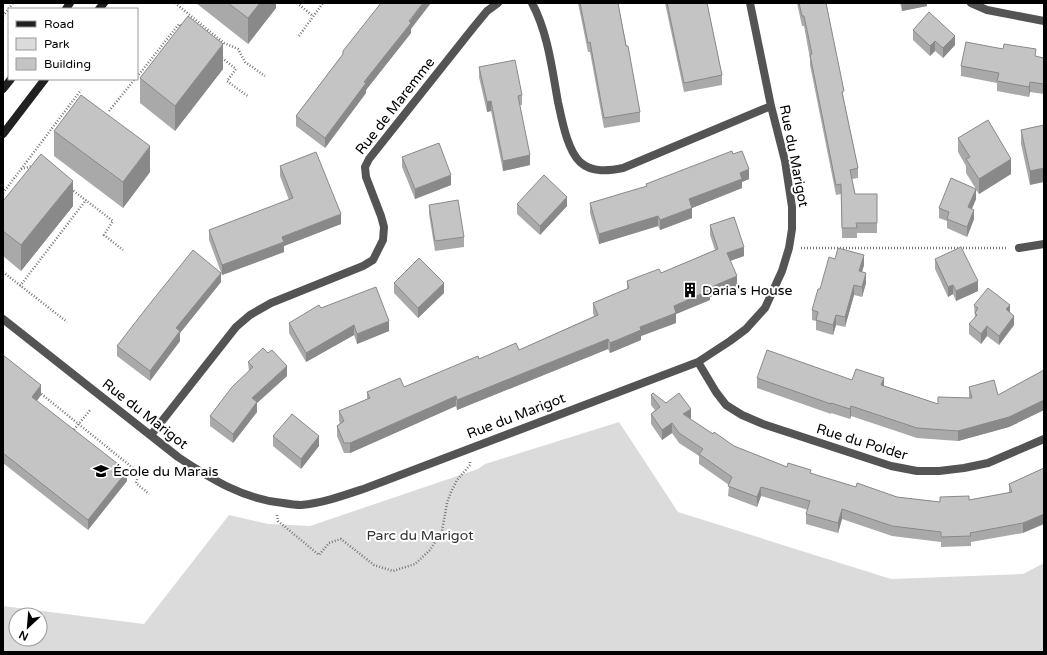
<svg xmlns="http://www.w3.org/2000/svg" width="1047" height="655" font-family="'Varela Round',sans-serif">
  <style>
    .green { fill: #dbdbdb; fill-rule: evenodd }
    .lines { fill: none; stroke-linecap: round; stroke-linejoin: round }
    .path { stroke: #767676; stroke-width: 2.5; stroke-dasharray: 1 2; stroke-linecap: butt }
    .street { stroke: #545454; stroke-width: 8 }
    .secondary { stroke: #212121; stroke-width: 8 }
    .wall { fill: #a9a9a9 }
    .shaded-wall { fill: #898989 }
    .building { fill: #c4c4c4; stroke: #898989 }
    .labels { text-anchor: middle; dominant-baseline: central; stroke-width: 4; stroke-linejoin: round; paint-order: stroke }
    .street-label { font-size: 14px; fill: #000; stroke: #fff }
    .poi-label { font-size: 14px; fill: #000; stroke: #fff; text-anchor: start }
    .park-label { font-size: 14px; fill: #323232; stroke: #fff }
  </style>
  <rect width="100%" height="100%" fill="#fff"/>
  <path class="green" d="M619,422L678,512L891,579L1023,574L1044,563V652H3V606L144,624L229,515L268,524L310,526L478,469L485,464ZM16,615H40V639H16Z"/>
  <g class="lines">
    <path class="path" d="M175,3L224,43L238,49L245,62L265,76
      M297,3L313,16
      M3,16L13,3
      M299,36L323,3
      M222,58L236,69L227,81L249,97
      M137,77L179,24L183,28
      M109,111L135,79
      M21,169L33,166
      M71,189L113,221L104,235L123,250
      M3,193L81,90
      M801,248H1006
      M3,272L67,322
      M20,286L86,200
      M39,392L139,473L136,483L149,494
      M72,432L91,409
      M277,515L278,521L319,555L329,543L341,539L374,565L393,571L415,564L430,550L442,531L447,503L451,492L457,480L470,465V461"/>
    <path class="street" d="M532,3C548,33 552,69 558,102C562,120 567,149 580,162C592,173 609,171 623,168L771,106
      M971,3L987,10L1044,21
      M1019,248L1044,244
      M3,319L178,457C211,479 243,499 283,503C289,504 295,505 301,505C323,503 345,495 366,488L698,362L730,341L746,329L765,308L782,271L789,248L792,229V207L785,161L771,106L750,3
      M698,362L716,392L726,405L742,415L763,424L891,466L917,471H939L964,468L988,463L1044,439
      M151,435L236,327L250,315L271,303L363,266L373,260L383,240L384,227L381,216L366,177L365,167L369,159L473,28L487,11L498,3"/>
    <path class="secondary" d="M66,9L70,3
      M99,9L104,3
      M3,89L11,79
      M3,134L45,79"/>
  </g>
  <path class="wall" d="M196,3H276V8L248,44Z
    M578,3H618L640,112V122L604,128L590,52H588Z
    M665,3H707L722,75V85L684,92Z
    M797,3H826L844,100L858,168V178L852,179L855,194H877V233H857V238H842L841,194L836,195L810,65V59L804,26H802Z
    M900,3H927V6L902,11Z
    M411,29V33L366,90V93L325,148L296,126V116L343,54Z
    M913,30L955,45L943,58L935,51L930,56L913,40Z
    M1036,57L1044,58V94L1030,92L1029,97L997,91V83L961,76V66Z
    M479,67L522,95V105H520L530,165L503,171L491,111L487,112L479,77Z
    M223,69L175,131L140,103V78Z
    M1044,125L1030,185L1021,144V130Z
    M54,131L150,172L123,208L54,156Z
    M958,138L1011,174L979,194L976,190V199L972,209L974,219L967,237L947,228V221L939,218V208L976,189L966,173V166L958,152Z
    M733,154L749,179L742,182V188L692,208V218L660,230L658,226L599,244L590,213V203L646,187V184Z
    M402,157L451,185L415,199L402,167Z
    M280,166L341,224L284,246V252L222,275L209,240V230L289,200L280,176Z
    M3,201L73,206L21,271L3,256Z
    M517,204L567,206L540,235L517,214Z
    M429,205L464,237V247L435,251L429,214Z
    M710,225L744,256L730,261L737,286L710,297V300L676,314V323L641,336V340L610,353L608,349L457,410L456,406L350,453H344L337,436V426L340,423L339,421V411L367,399V392L404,387L479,359L519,350L594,316L593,313V303L627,289V281L661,273L715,250L710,235Z
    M835,259L864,265L862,272L866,283L862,297L854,295L845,327L836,325L833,335L816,330V321L812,320V310L820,289Z
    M935,259L978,291L956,301L953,294L948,297L935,269Z
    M221,282L180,333V341L150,381L117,356V346Z
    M394,283L444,293L418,318L394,293Z
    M974,305L1010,312L1014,325L999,345L987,336L981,344L969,334V324L975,318Z
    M321,308L389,331L357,344L354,335L306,362L289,333V323Z
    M3,355L41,395L37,401L127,481L88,530L3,463Z
    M248,362L287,376L257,403V412L233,443L210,426V416L249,372Z
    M1044,370V410L1009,427L958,441L917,438L851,416L850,419L831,413V414L757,388V378L852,380L884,386L938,404L969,398V387L998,395Z
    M651,395L690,419L713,434L734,446L787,467L811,474L856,487L897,497L940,502L969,500L1009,493V484L1041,470L1023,533L971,542V546L941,547V542L892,536L842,519L838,533L806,524V514L808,510L761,496L757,507L728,496L729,485L699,464V456L679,443L672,433L662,440L651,424V414L655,410L651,405Z
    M273,436L319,446L301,469L273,446Z"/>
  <path class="shaded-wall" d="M260,3H276V8L248,44V18Z
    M423,3H431L411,29V33L366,90V93L325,148V138L364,82Z
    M902,3H927V6L902,11Z
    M955,36V45L943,58V48Z
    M935,41V51L930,56V46Z
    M223,44V69L175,131V106Z
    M1030,82V92L1029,97V87Z
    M491,101V111L487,112V102Z
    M150,146V172L123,208V182Z
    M530,155V165L503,171V161Z
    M1011,159V174L979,194V179Z
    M1044,168V182L1030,185V171Z
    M749,169V179L742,182V188L692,208V218L660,230V220L689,199L740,173Z
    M451,175V185L415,199V189Z
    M73,181V206L21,271V245Z
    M976,189V199L968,217V207Z
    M567,197V206L540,235V226Z
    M974,210V219L967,237V227Z
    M341,214V224L284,246V252L222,275V265L282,237Z
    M658,216V226L599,244V234Z
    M744,247V256L727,262V253Z
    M864,255V265L859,281V271Z
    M221,273V282L180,333V341L150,381V371L176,328Z
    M866,273V283L862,297V287Z
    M737,276V286L710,297V300L676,314V323L641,336V340L610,353V343L640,327L674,306L709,288Z
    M978,281V291L956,301V291Z
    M444,283V293L418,318V308Z
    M854,285V295L845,327V317Z
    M953,285V294L948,297V287Z
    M1010,305V314L1006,309Z
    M836,315V325L833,335V325Z
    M1014,316V325L999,345V336Z
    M389,321V331L357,344V334Z
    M354,325V335L306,362V353Z
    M987,326V336L981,344V334Z
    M608,339V349L457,410V400Z
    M287,366V376L257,403V412L233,443V434L252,398Z
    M884,378V388L881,385Z
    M41,385V395L32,407V397Z
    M456,396V406L350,453V443Z
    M1044,400V410L1009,427L958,441V431Z
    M851,406V416L850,419V409Z
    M691,409V419L683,414Z
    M672,423V433L662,440V430Z
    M319,436V446L301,469V459Z
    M127,471V481L88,530V520Z
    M761,487V496L757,507V497Z
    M842,509V519L838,533V523Z
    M1044,514V524L1023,533V523Z"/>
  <path class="building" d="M228,3H260L248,18Z
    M381,3H423L409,21L411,23L364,82L366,83L325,138L296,116L343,54V51Z
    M580,3H618L626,46H628L640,112L604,118L590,42L588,43Z
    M667,3H707L722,75L684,83Z
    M799,3H826L844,91L842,92L858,168L850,170L855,194H877V223H856L857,228H842L841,184L836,185L810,55L812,54L804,16H802Z
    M929,12L955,36L943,48L935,41L930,46L913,30Z
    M188,16L223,44L175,106L140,78Z
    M966,42L1003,49L1004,44L1036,49L1035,56L1044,58V84L1030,82L1029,87L997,81L999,73L961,66Z
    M515,60L522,95L518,96L530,155L503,161L491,101L487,102L479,67Z
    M81,95L150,146L123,182L54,131Z
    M988,120L1011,159L979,179L966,159L970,157L958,138Z
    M1044,125V168L1030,171L1021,130Z
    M439,143L451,175L415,189L402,157Z
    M732,151L733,154L742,151L749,169L740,173L742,179L689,199L692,208L660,220L658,216L599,234L590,203L647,186L646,184Z
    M316,152L341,214L282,237L284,242L222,265L209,230L293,198L280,166Z
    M41,154L73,181L21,245L3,231V201Z
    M544,175L567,197L540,226L517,204Z
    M951,178L976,189L968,207L974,210L967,227L947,219L949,212L939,208Z
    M458,200L464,237L435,241L429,205Z
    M734,217L744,247L727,253L737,276L709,288L710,290L674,306L676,313L640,327L641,330L610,343L608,339L457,400L456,396L350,443H344L337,426L344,421L339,411L370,398L367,392L400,378L404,387L478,356L479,359L516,343L519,350L598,315L593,303L629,288L627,281L659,269L661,273L718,249L710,225Z
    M961,247L978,281L956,291L953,285L948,287L935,259Z
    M838,248L864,255L859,271L866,273L862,287L854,285L845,317L836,315L833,325L816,320L818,312L812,310L818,289H820L829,257L835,259Z
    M193,250L221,273L176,328L180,331L150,371L117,346L148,306Z
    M419,258L444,283L418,308L394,283Z
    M376,287L389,321L357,334L354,325L306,353L289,323L319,305L321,308Z
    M988,288L1010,305L1006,309L1014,316L999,336L987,326L981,334L969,324L977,315L975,313L978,308L974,305Z
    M263,348L268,353L272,350L287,366L252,398L257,402L233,434L210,416L232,387L253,367L248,362Z
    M767,350L852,380L856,369L884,378L881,385L938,404V397L972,398L969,387L994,380L998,395L1044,370V400L1009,417L958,431L917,428L851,406L850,409L831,403V404L757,378Z
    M3,355L41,385L32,397L127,471L88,520L3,453Z
    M653,393L666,403L679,393L691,409L683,414L713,434L714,432L734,446L787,467L788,463L811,470L810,473L856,487L857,483L897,497L940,502V497L969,496V500L1012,492L1009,484L1044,468V514L1023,523L970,533L971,536L941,537V532L892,526L842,509L838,523L806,514L810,501L761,487L757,497L728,486L732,477L699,454L703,449L679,433L672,423L662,430L651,414L660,407L651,395Z
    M292,414L319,436L301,459L273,436Z"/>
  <defs>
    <symbol id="building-bare" viewBox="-9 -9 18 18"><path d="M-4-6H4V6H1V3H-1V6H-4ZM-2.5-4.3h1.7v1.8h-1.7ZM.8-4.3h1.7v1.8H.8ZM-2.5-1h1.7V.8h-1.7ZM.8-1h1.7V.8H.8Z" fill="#000" stroke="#fff" stroke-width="2.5" paint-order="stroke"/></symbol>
    <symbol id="school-bare" viewBox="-9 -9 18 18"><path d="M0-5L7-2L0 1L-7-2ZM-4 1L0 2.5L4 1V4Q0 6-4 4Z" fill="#000" stroke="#fff" stroke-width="2.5" paint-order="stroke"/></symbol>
  </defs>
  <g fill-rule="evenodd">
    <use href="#building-bare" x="679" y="279" width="22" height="22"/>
    <use href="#school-bare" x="90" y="460" width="22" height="22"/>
  </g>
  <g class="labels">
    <g class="street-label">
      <text transform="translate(395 106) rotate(-52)">Rue de Maremme</text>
      <text transform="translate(794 156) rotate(79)">Rue du Marigot</text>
      <text transform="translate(145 414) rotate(38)">Rue du Marigot</text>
      <text transform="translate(516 416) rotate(-21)">Rue du Marigot</text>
      <text transform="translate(862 442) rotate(17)">Rue du Polder</text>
    </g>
    <g class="poi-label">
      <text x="702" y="290">Daria's House</text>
      <text x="113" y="471">École du Marais</text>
    </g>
    <g class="park-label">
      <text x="420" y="535">Parc du Marigot</text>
    </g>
  </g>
  <rect width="1047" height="655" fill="none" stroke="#000000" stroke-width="8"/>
  <rect x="8" y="8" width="130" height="72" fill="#ffffff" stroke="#999999"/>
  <rect x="16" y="21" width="20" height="6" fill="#212121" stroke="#999999"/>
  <text x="44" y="28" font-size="12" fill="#000000">Road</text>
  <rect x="16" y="38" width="20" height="12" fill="#dbdbdb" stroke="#999999"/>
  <text x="44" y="48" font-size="12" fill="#000000">Park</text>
  <rect x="16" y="58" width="20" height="12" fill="#c4c4c4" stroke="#999999"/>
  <text x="44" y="68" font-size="12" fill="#000000">Building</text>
  <g transform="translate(28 627) rotate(206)"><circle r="19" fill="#ffffff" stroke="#999999"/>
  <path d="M0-3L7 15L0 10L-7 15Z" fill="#000000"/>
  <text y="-6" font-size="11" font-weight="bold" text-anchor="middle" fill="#000000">N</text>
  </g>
</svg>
